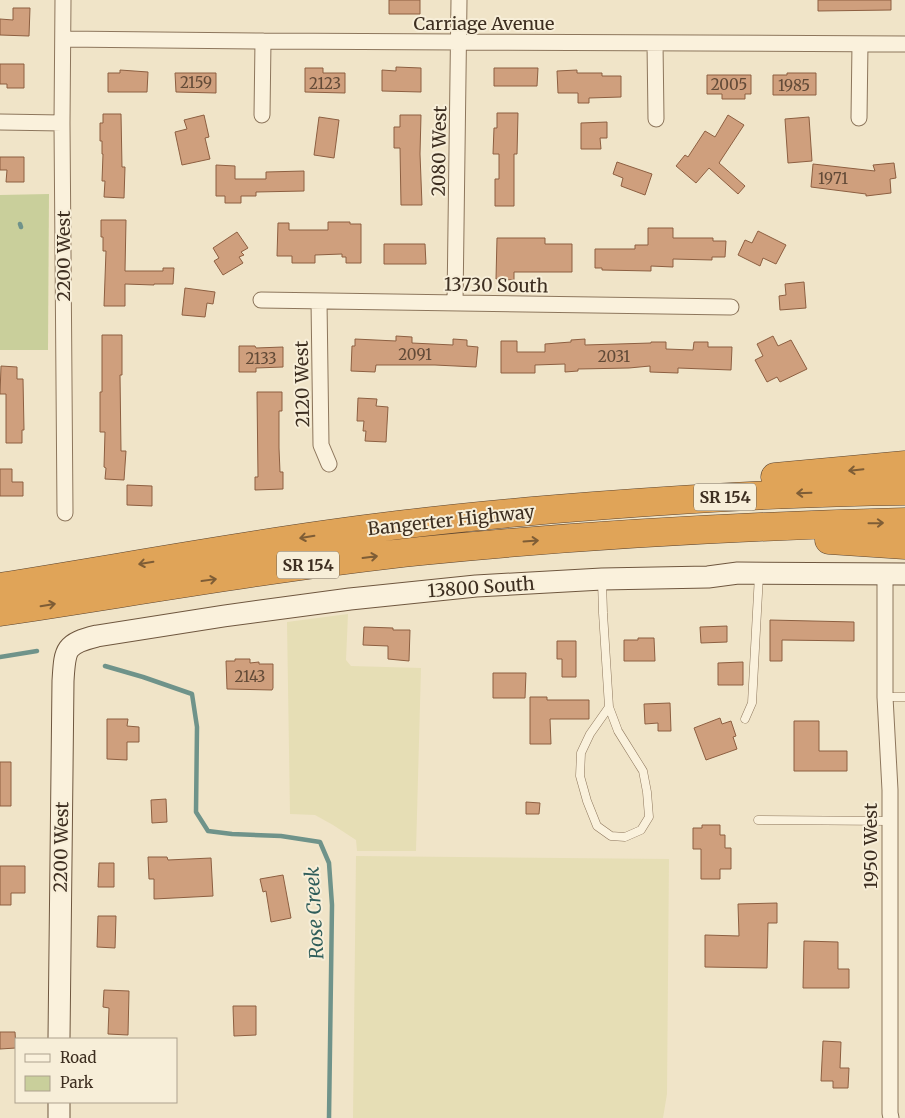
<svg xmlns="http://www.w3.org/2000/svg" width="905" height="1118" font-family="Merriweather,serif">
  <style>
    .farmland { fill: #e6deb5 }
    .green { fill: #c9cf9b }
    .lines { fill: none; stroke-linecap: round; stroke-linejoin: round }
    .stream { stroke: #6f938a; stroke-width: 4.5 }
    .building { fill: #cf9f7d; stroke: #8d5f41 }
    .lane-casing { stroke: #8d765c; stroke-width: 9 }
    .street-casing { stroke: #8d765c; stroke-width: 17 }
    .secondary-casing { stroke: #6f573f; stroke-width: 23 }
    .highway-casing { stroke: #5b4430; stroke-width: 29 }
    .lane { stroke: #faf1dc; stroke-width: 8 }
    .street { stroke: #faf1dc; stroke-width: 15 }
    .secondary { stroke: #faf1dc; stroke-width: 21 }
    .highway { stroke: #e0a458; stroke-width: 28 }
    .oneway { stroke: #7e5d36 }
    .labels { text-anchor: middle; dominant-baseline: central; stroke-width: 4; stroke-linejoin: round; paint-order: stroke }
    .number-label { font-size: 15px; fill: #624a37 }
    .shield { fill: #f7eed8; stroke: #756857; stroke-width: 1 }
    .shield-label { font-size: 16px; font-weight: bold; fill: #3d2e20 }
    .street-label { font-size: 18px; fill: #3d2e20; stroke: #f7eed8 }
    .water-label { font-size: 19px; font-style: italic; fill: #2f5d5a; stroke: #f7eed8 }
  </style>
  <rect width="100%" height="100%" fill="#f0e4c8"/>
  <path class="farmland" d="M348,614L346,660L351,666L421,668L416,851H357L356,840L333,825L315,815L290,814L287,622Z
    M356,856L669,859L667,1094L663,1118H353Z"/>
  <path class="green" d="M49,194L48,350H0V195Z"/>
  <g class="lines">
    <path class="stream" d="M20,224L21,227
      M0,657L37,651
      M105,666L143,677L192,694L197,727L196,812L208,831L232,834L281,836L320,842L329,863L332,905L329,1118"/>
  </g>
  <path class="building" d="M389,0H420V14H389Z
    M818,0H891V10L818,11Z
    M13,8H30L29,36L0,35V19L13,20Z
    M0,64H24V88H7V84H0Z
    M396,67L421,68V92L382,91V70L396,71Z
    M305,68H323V73H345V93L305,92Z
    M494,68H538L537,86H494Z
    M120,70L148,72L147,92H108V73H120Z
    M577,70V73H602V76H621V97L589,98V103H578V93H558L557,71Z
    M175,73H216V93L176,92Z
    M787,73H816V95H773V75H787Z
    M707,75H751V94H745V99H722V94H707Z
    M497,113H518L517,154H514V206H495V179H499V154H493L494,128H497Z
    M103,114H121L122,167H125L124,198L104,197L105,181H102L103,154H102V141H100V123H103Z
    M204,115L209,137L205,138L210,159L182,165L175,132L187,129L184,120Z
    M400,115H421L420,154L422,205H401L400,148H394V127H400Z
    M728,115L744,125L719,163L745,186L738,194L709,168L696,183L676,166L685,155L688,157L705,131L715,137Z
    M319,117L339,120L334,158L314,155Z
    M809,117L812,161L788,163L785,119Z
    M607,122V138H600L601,149H581V123Z
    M0,157H24V182H6L7,170H0Z
    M617,162L652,174L645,195L621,186L623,178L613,174Z
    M894,163L896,178L890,179L891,193L866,196V194L811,187L813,164L875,171L873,165Z
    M216,165L235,166V179H266V172L304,171V191L256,192V196H241V203H225V196H216Z
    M101,220H126L125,271H163V268H174L173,284H154V285L125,284V306H104L106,251H103V237H101Z
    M328,222H350V224H361V263H346V257H342V254L315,255V263H292V256H277L278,223H289V230H328Z
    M648,228H673V238H713V241H726L725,257H712V260L673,259V267L651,266V271L602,270V268H595V249H635V245H648Z
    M758,231L786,245L776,264L763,258L760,266L738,255L745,240L752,243Z
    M237,232L248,248L241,252L244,255L239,257L243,263L223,275L214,261L219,258L213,248Z
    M497,238H545V244H572V272H514V280L496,279Z
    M384,244H425L426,264H384Z
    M804,282L806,308L780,310L779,296L786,295L785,284Z
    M185,288L215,292L213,304L207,303L205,317L182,315Z
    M102,335H122V375H120L121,451H126L124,480L105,479L106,468L104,467L105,432H100V392H102Z
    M396,336L412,337V343L453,345V339L467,340V346L478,347L476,367L435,365H376L375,372L351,371L352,346H355V339L396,341Z
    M773,336L778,346L791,340L807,369L780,382L777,377L767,382L755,360L763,356L757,344Z
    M585,339V345L651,343V342H666V349L693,350L694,342H708V347H732L731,370L678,368V373L650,372V366L629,368L578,369V371L565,372V364L535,365V373H501V341H517V352H545V344L571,342V340Z
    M239,346H255L256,348L283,347V367L256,368V372H239Z
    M1,366L17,367V379H23L24,430H22V443H6V394H0Z
    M257,392H282V411H279V448L280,472H283V489L255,490V477H258Z
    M358,398L377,399L376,406L388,407L386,442L365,441L366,431H363L364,421H357Z
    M0,469H12V482H23V496H0Z
    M127,485L152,486V506L127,505Z
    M770,620L854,622V641L782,640V661H770Z
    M727,626V642L701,643L700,627Z
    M364,627L393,628V630H410L409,661L388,659V646L363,645Z
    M638,638H654L655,661H624V640H638Z
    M557,641H576V677H562V659H557Z
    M235,659H250V663L259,662V664H273V688L272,690L227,689L226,661H235Z
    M743,662V685H718V663Z
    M493,673H526L525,698H493Z
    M530,697H547V700H589V719H550L551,744H530Z
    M670,703L671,731H658V723L645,724L644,704Z
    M720,718L722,724L731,721L736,736L733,737L737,749L706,760L694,728Z
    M107,719H128L127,726L139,727V742H127V760L107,759Z
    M794,721H819V751H847V771H794Z
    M0,762H11V806H0Z
    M166,799L167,822L152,823L151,800Z
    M526,802L540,803L539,814H526Z
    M702,825H720V835H725V848H731V869H720V879H701V849H693V828H702Z
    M148,857H167L168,860L211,858L213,896L154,899V879H149Z
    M99,863H114V887H98Z
    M0,866H25V893H11V905H0Z
    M283,875L291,918L271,922L266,891L263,892L260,879Z
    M777,903V923H768L767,968L705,967V935L739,936L738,904Z
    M98,916H116L115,948L97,947Z
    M804,941L838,942V969H849V988H803Z
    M104,990L129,991L128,1035L108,1034L109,1008L103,1007Z
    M233,1006H256V1035L234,1036Z
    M0,1032H15L16,1048L0,1049Z
    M823,1041L841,1042L840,1068H849L848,1088H833V1081H821Z"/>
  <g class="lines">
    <defs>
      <path id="lane" d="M602,581L603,613L609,707L618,731L643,771L647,792L649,817L641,830L625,837L611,836L597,826L587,801L580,776L581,753L590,734L609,707
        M885,697H905
        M745,719L752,703L759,575
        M758,820L889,821"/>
      <path id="street" d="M63,0L62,123L65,513
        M63,39L263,41L905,44
        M655,43L656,119
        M262,115L263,41
        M859,118L860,44
        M0,122L62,123
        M261,300L731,307
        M319,301L321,445L329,464
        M455,303L459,0
        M885,574V697L890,790V1113L891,1118"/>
      <path id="secondary" d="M59,1039L63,681C65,650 64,644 97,636L224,616L350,599L476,586L602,579L708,577L738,573L905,574
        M59,1118V1102"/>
      <path id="highway" d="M775,477L905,465
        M829,540L905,545
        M0,587C132,566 265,541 398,525C463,517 529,511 594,506C698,498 801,492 905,491
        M0,612C140,591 280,566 421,551C582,535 743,526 905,522"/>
    </defs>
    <use href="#lane" class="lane-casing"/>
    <use href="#street" class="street-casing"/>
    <use href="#secondary" class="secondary-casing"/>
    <use href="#highway" class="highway-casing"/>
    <use href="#lane" class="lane"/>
    <use href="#street" class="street"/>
    <use href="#secondary" class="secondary"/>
    <use href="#highway" class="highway"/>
  </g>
  <defs><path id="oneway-shaft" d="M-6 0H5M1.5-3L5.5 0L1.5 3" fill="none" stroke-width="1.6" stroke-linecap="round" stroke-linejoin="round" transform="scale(1.25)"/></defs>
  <g class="oneway">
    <use href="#oneway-shaft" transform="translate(856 470) rotate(174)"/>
    <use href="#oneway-shaft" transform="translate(804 493) rotate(178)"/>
    <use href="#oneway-shaft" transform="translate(876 523) rotate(-1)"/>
    <use href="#oneway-shaft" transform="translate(307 537) rotate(171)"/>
    <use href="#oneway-shaft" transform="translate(531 541) rotate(-4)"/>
    <use href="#oneway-shaft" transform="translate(370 557) rotate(-7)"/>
    <use href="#oneway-shaft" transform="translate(146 563) rotate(171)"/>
    <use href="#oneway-shaft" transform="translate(209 580) rotate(-8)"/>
    <use href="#oneway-shaft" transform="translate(48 605) rotate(-9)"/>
  </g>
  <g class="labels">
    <g class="number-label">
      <text x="196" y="82">2159</text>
      <text x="325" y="83">2123</text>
      <text x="729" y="84">2005</text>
      <text x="794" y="85">1985</text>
      <text x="833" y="178">1971</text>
      <text x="415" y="354">2091</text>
      <text x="614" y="356">2031</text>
      <text x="261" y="358">2133</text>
      <text x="250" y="676">2143</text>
    </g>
    <g class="shield">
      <rect x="694" y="483.5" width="62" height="27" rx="4"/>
      <rect x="277" y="551.5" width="62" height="27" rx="4"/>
    </g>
    <g class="shield-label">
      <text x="725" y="497">SR 154</text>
      <text x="308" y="565">SR 154</text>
    </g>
    <g class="street-label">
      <text x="484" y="23">Carriage Avenue</text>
      <text transform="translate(439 151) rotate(-89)">2080 West</text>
      <text transform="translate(63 256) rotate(-90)">2200 West</text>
      <text transform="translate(496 285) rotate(1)">13730 South</text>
      <text transform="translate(302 384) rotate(-91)">2120 West</text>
      <text transform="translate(451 520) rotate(-6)">Bangerter Highway</text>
      <text transform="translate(481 587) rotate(-4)">13800 South</text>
      <text transform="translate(870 846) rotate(-90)">1950 West</text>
      <text transform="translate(61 847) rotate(-89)">2200 West</text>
    </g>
    <g class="water-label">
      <text transform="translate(314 913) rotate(-93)">Rose Creek</text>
    </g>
  </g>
  <rect x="15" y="1038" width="162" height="65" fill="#f7eed8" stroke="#ada18e"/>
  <rect x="25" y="1054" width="25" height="8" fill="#faf1dc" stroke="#ada18e"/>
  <text x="60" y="1063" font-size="15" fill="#3d2e20">Road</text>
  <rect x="25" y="1076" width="25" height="15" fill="#c9cf9b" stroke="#ada18e"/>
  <text x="60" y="1088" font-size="15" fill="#3d2e20">Park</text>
</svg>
